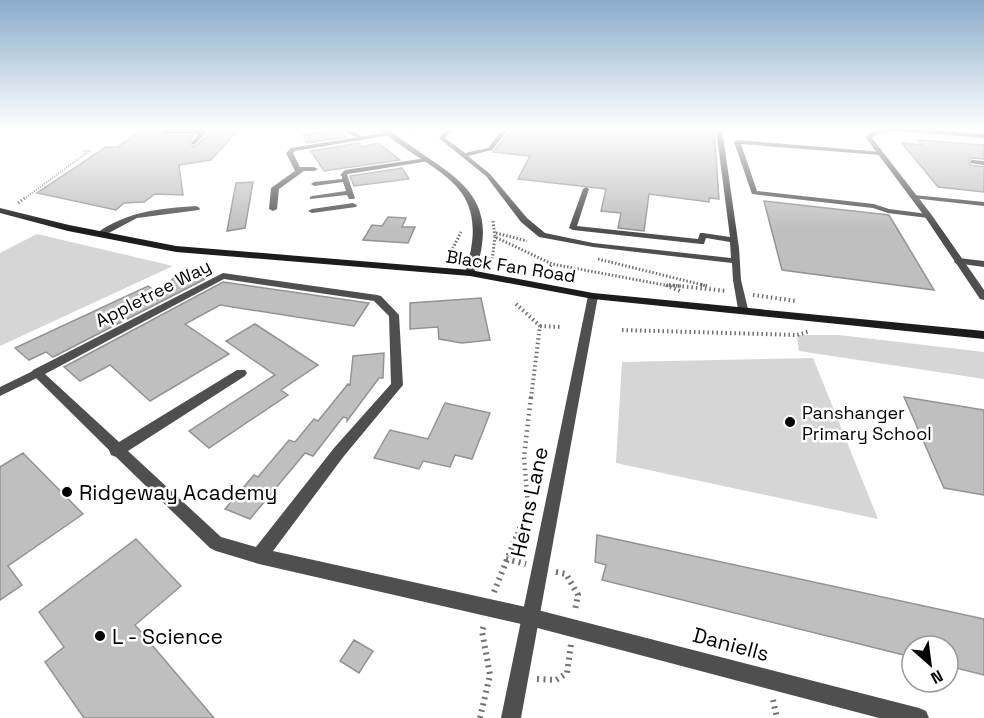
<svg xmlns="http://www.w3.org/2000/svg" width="984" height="718" font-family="'Space Grotesk',sans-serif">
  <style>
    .green { fill: #d6d6d6 }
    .building { fill: #bfbfbf; stroke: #939393; stroke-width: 1.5 }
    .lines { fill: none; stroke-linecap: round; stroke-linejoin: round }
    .path-far4 { stroke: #717171; stroke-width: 2; stroke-dasharray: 1 1.5; stroke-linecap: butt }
    .path-far3 { stroke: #717171; stroke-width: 3; stroke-dasharray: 1.5 2; stroke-linecap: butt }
    .path-far2 { stroke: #717171; stroke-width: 4; stroke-dasharray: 1.5 3; stroke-linecap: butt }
    .path-far1 { stroke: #717171; stroke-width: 4.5; stroke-dasharray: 1.5 4; stroke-linecap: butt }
    .path { stroke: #717171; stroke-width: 6; stroke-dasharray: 2 4.5; stroke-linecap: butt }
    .service { fill: #4f4f4f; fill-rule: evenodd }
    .minor { fill: #4f4f4f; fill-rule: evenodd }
    .tertiary { fill: #4f4f4f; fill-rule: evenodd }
    .secondary { fill: #1c1c1c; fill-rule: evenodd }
    .poi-dot { fill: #000; stroke: #fff; stroke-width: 2 }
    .labels { text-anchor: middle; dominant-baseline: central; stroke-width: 5; stroke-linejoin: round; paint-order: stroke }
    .street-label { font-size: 18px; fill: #000; stroke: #fff }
    .poi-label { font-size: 18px; fill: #000; stroke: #fff; text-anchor: start }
    .near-poi-label { font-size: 21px; fill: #000; stroke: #fff; text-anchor: start }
    .near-street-label { font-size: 21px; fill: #000; stroke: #fff }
  </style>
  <rect width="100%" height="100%" fill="#fff"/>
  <path class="green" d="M37,234L173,266L0,346V253Z
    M797,335H839L984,352V379L799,351Z
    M813,358L878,519L616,463L622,362Z"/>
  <path class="building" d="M146,129H163L161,132L166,136H194L189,143L194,147L209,134L207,129H239L211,160L179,165L183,195L155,194L144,202L124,203L116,210L37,193L106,147H118L139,131Z
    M525,129H714L719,199L709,198V202L649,194L644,231L618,228L621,213L601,211L606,189L518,179L530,156L493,152L511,131L524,132Z
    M336,130L346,137L307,143L303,135Z
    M918,140L984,145V159L972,158L968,161L970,165L984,167V192L938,187L902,143L922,145Z
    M359,143L362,147L378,143L400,160L324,171L311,151Z
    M402,168L409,179L354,186L350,176Z
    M253,182L245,228L227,231L236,183Z
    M764,201L889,215L934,290L782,270Z
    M388,217L406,218L402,227H415L408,243L363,240L372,225L382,226Z
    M182,270L206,272L199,278L205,279L53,357L46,352L29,360L15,348L148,286L158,293Z
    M223,282L369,303L354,326L220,305L185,324L229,354L150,401L110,365L80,381L64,367Z
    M481,298L490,340L462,343L439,339L438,327L410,329V303Z
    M255,324L318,365L281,390L288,395L209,448L189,431L275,375L226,341Z
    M384,353L383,378H379L347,421V418L343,417L313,456L305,453L250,519L225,509L254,475L258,477L289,440L295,442L314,419L318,421L348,384L350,385L353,356Z
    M904,397L984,410V495L944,488Z
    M445,403L490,413L472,459L455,455L450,467L423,461L419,469L374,458L390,430L428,439Z
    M23,453L83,514L8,566L22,585L0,600V467Z
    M597,535L984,619V675L948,666V646H912V657L602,580L606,565L595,562Z
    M136,539L181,586L135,625L214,718H84L45,662L64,647L39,612Z
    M354,640L373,651L359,673L340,661Z"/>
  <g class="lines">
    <path class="path-far4" d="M409,135L417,129
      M24,199L89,151H82"/>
    <path class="path-far3" d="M18,203L26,197
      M493,221L495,237L552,264L670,286
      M496,233L527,241
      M448,258L461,232
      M598,259L707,286
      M487,261H492L495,237
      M546,272L552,264
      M669,285L681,286"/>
    <path class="path-far2" d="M666,285L680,291
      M669,285L727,291
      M701,285L710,287
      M753,295L796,301
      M516,304L540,326L531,398
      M540,326L561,327
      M622,330L797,335L810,331"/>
    <path class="path-far1" d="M515,539L528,506L524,457L531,396"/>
    <path class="path" d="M506,559L526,564
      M556,572L566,574L578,595L575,610
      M494,592L516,537
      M537,679L556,680L567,673L571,644
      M773,700L777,718
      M480,718L490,675L482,631L484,625"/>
    <path class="service" d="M338,129H346L366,138L361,139Z
      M447,129H453L445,138L465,153L488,148L503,129H509L492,150L468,156L490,174L527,218L545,233L593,243L731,258L730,242L706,238L704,244H701L573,230L569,228L583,189L586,187L589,189L577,226L698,239L700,233H703L730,237L716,129H722L739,248L741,280L748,309L743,312L738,309L733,280L732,263L593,247L539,237L521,222L486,176L440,139L439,138Z
      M737,140L882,152V154L880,155L741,144L757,191L874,204L889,209L928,214L932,216L928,218L888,213L873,208L752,194L734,142Z
      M972,160L984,161V165L970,163V161Z
      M342,174L347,175L355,198L353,199H349L347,195L310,199V197L312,196L346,191L343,182L314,186L311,184L314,182L342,179Z
      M914,195L984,202V206L912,198L911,197Z
      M353,203L357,205L356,207L312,213L308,211L312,209Z
      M196,206L200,208L199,210L137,218L103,236H100L96,234C124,212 161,208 196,206Z
      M958,258L984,261V267L955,263L954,261Z
      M37,369L42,373L41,376L0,396V387Z"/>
    <path class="minor" d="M166,129L204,130L207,132L194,145L191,143L199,134H166L163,132Z
      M880,129H924L984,134V138L896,131L876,134L872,138L931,214L984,290V300L980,299L925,217L866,138L872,131Z
      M389,132L392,134L391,135L295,151L293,153L300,167H314L318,169L314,171H304L279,189L277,209L273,211L269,209L271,188L295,171L286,153L291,148Z
      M427,158L429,159V161L348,174L344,177L340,175L345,170Z
      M223,273L377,295L381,296L399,315L403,385L344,456L273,551L530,608L919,708L926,711L929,718H879L530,626L259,564L216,551L210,548L116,457L111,455L109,450L31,373L33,370ZM224,279L374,301L389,316L391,384L334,448L256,547L221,537L128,451L245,376L247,373L245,370H237L119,442L45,374Z"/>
    <path class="tertiary" d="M379,129H387C398,137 410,145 421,153C455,176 489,196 482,244C481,254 478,265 473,275L470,276L465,273C494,181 437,177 379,129Z
      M593,293L598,296L521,718H501L588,296Z"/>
    <path class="secondary" d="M0,208L69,225L176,246L470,270L593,293L984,331V339L593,299L470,276L176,252L68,231L0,213Z"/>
  </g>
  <linearGradient id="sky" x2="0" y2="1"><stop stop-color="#8aabca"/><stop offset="0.56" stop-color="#fff"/><stop offset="1" stop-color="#fff" stop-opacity="0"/></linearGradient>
  <rect width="984" height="230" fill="url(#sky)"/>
  <g class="poi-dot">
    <circle cx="790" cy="422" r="6"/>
    <circle cx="67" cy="492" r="6"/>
    <circle cx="100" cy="636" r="6"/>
  </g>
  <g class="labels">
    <g class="street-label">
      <text transform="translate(511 266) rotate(9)">Black Fan Road</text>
      <text transform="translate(153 293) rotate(-27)">Appletree Way</text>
    </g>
    <g class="poi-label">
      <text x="802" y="412">Panshanger<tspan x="802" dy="21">Primary School</tspan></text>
    </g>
    <g class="near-poi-label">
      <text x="79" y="492">Ridgeway Academy</text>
      <text x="112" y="636">L - Science</text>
    </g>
    <g class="near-street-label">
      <text transform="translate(529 502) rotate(-78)">Herns Lane</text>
      <text transform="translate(731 644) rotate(15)">Daniells</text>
    </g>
  </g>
  <g transform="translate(930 664) rotate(152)"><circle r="28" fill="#ffffff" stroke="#999999" stroke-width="1.5"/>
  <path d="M0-4.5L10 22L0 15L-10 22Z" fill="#000000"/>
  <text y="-9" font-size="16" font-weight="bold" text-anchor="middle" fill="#000000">N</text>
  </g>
</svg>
